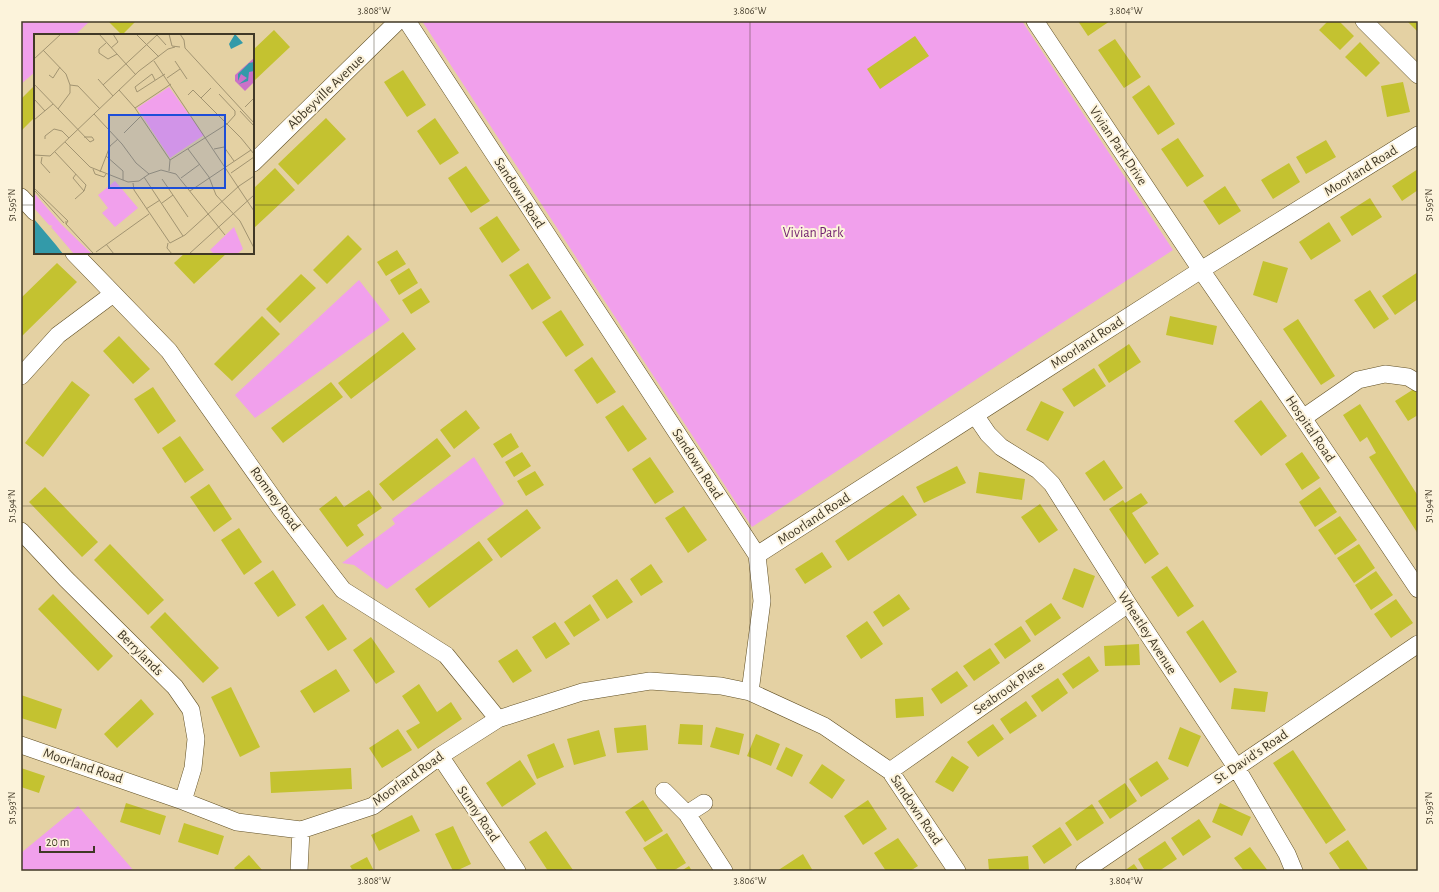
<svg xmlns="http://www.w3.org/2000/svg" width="1439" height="892" font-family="'Alegreya Sans',sans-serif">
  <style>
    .green { fill: #f1a0ec }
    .building { fill: #c4c230 }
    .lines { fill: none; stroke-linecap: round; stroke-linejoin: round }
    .minor-casing { stroke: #604f24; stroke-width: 18 }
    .minor { stroke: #fff; stroke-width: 17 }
    .ticks { fill: none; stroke: #403826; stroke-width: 1; stroke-opacity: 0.45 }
    .labels { text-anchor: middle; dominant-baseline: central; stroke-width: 4; stroke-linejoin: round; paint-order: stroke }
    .street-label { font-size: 14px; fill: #403826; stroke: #fcf3db }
    .park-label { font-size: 14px; fill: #701f6f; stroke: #fcf3db }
    .inset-road { fill: none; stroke: #a29471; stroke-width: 1 }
    .view { fill: #1d4ed8; fill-opacity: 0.15; stroke: #1d4ed8; stroke-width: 2 }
    .inset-edge { fill: none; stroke: #403826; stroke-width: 2 }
    .neatline { fill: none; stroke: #403826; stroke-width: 1.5 }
    .ticks-label { font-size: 10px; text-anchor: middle; fill: #403826 }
  </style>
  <rect width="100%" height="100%" fill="#e4d1a3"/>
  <path class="green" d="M22,21H90L75,35H35V72L21,84V22Z
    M422,21H1022L1173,250L752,527Z
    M359,280L390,320L255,418L235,395Z
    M474,457L504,504L387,589L354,565L342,563L395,524L392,519Z
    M78,806L134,871H21V853Z"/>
  <path class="building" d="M108,21H136L122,35Z
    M1078,21H1110L1088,36Z
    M1328,21H1339L1354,36L1340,50L1319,30Z
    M1407,21H1418V32Z
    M274,30L290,47L253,82V50Z
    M915,36L929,56L880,89L867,69Z
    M1115,39L1141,77L1124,88L1098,50Z
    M1360,42L1380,63L1366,77L1345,57Z
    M403,70L426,105L407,117L384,82Z
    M1403,82L1410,112L1387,117L1381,86Z
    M35,85V117L21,131V99Z
    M1149,85L1175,124L1158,135L1132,97Z
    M326,118L346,139L298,185L278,164Z
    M435,118L459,153L440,165L417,131Z
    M1178,138L1204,176L1187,187L1161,149Z
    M1326,140L1336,157L1306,174L1296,157Z
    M1289,163L1300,182L1273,199L1261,180Z
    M466,166L490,201L471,213L448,178Z
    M275,168L295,190L253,229V189Z
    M1418,169V190L1402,201L1392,186Z
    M1225,186L1241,211L1219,225L1203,201Z
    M1370,198L1382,217L1352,236L1340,217Z
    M497,216L520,250L502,263L479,228Z
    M1329,222L1341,241L1311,260L1299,242Z
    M348,235L362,249L327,284L313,270Z
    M397,250L406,264L386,276L377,262Z
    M185,253H227L194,284L174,263Z
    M1263,261L1288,268L1277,303L1253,295Z
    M57,263L77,282L21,337V298Z
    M528,263L551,298L532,310L509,275Z
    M409,268L418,283L399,295L390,280Z
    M1418,272V299L1395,315L1382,296Z
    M301,274L316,288L280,323L266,309Z
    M421,288L430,302L411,314L402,300Z
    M1370,290L1389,319L1374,329L1354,300Z
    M561,310L584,345L566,357L542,322Z
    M262,316L280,334L232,381L214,364Z
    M1170,316L1217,326L1213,345L1166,335Z
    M1298,319L1335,376L1321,385L1283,329Z
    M403,332L416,349L351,399L338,383Z
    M119,336L150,369L133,384L103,351Z
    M1129,344L1141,362L1109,383L1098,365Z
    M592,357L616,392L597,404L574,370Z
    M1094,368L1106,386L1074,407L1062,389Z
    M72,381L90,395L43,457L25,443Z
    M331,382L343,397L283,443L271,428Z
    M153,387L176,421L158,434L134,399Z
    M1417,387L1418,388V415L1408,421L1395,401Z
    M1261,400L1287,436L1261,456L1234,421Z
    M1041,401L1064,412L1048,441L1026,430Z
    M1360,404L1418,496V534L1369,457L1376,453L1367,437L1360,442L1343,415Z
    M623,405L647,439L628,452L605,417Z
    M466,410L480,428L454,449L440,430Z
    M511,433L519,447L502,458L493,444Z
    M180,436L204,470L185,483L162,448Z
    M437,438L451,456L393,501L379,484Z
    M522,452L531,466L514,477L505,462Z
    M1302,452L1320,478L1302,490L1285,464Z
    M650,457L674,492L655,504L632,469Z
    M1104,460L1123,488L1104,501L1085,473Z
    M957,466L966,483L924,503L916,487Z
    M535,471L544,485L526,496L517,481Z
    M979,472L1025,479L1022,500L976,493Z
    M209,484L232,519L214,532L190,497Z
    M45,487L98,542L82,557L29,502Z
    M1320,487L1337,512L1315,527L1299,502Z
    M369,490L382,508L357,525L364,535L347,547L319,509L336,496L344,507Z
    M1141,493L1148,503L1132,513L1159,554L1145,564L1109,509L1123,500L1125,503Z
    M903,495L917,515L848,561L835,541Z
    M1040,504L1058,530L1039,543L1021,517Z
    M684,506L707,540L688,553L665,518Z
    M527,509L541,528L501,558L487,539Z
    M1340,516L1357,540L1335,555L1318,530Z
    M239,528L262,562L244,575L221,540Z
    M479,541L493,560L429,608L415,589Z
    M110,544L164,600L148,615L94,560Z
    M1359,544L1375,568L1354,583L1337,558Z
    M822,552L832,567L805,584L795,569Z
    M651,564L663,582L641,596L630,579Z
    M1167,566L1194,606L1178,617L1151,577Z
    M1074,568L1095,576L1083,608L1062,599Z
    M273,570L296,605L278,617L254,583Z
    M1376,571L1393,595L1371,610L1355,585Z
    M617,579L633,602L607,619L592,596Z
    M53,594L113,656L98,671L38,609Z
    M899,594L910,609L883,627L873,612Z
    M1396,599L1413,623L1391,638L1374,614Z
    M1051,603L1061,618L1035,636L1025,621Z
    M323,604L347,639L328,651L305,617Z
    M590,604L600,620L574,637L564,622Z
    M165,612L219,668L203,683L150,627Z
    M1203,620L1237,672L1220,683L1186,632Z
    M867,621L883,644L861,659L846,636Z
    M555,622L570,644L546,659L532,637Z
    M1021,626L1031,641L1005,659L994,644Z
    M371,637L395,672L376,684L353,650Z
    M1139,644L1140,665L1105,666L1104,646Z
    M990,648L1000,663L974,681L963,666Z
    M517,649L532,671L513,683L498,661Z
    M1089,656L1099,671L1073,689L1062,674Z
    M336,669L350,691L314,713L300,691Z
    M957,671L968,686L941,704L931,689Z
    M1058,678L1068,693L1042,712L1031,696Z
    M419,684L437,712L451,702L462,719L418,749L406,731L420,723L402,696Z
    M231,687L260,747L240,757L211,697Z
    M1234,688L1268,692L1265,712L1231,709Z
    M21,695L62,709L56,729L21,718Z
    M923,697L924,716L896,718L895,699Z
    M141,699L154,714L117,748L104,734Z
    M1026,701L1037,716L1010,734L1000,719Z
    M680,724L703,725L702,745L678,744Z
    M993,724L1004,739L978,757L967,742Z
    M646,725L648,750L617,753L614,728Z
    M716,727L744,734L739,755L710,747Z
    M1180,727L1201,736L1188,767L1168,759Z
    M398,729L412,750L382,768L369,748Z
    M599,730L606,756L574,765L567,739Z
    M756,734L780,744L771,766L747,756Z
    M554,743L564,767L537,779L527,755Z
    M786,747L803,755L792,777L776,769Z
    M1293,750L1346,830L1326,844L1273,763Z
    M952,756L969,767L953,792L935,782Z
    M520,760L536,784L502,807L486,783Z
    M1157,761L1169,779L1141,797L1129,779Z
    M822,764L845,780L832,799L809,783Z
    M21,768L45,776L39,793L21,787Z
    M351,768L352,789L271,793L270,772Z
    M1125,783L1137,801L1110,819L1098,801Z
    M643,800L663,831L645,842L625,812Z
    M868,800L887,829L863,845L844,816Z
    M126,803L166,816L160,835L120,822Z
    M1220,803L1251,817L1242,836L1212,822Z
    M1092,804L1104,823L1077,841L1065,823Z
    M412,815L420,831L379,851L371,835Z
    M1199,819L1211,837L1183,856L1171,838Z
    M184,823L224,836L218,855L178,842Z
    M453,826L471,864L456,871H453L435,834Z
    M1060,827L1072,845L1044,864L1032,846Z
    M546,831L573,870L571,871H548L529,842Z
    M667,833L686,863L673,871H658L643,848Z
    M898,838L918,866L910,871H886L874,853Z
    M1348,840L1369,871H1341L1329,853Z
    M1165,841L1177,859L1159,871H1145L1138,859Z
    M1250,847L1268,871H1244L1234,858Z
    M803,854L813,871H777Z
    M249,855L263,871H237L234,868Z
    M1028,856L1029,871H989L988,859Z
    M367,857L374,871H353L350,866Z
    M1134,864L1139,871H1124Z
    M689,866L692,871H681Z"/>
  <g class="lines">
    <defs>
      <path id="minor" d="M407,21L757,555L762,601L750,692
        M1035,21L1201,270L1303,418L1418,589
        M1364,21L1418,75
        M253,163L398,21
        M21,197L35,212
        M74,253L169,351L280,508L343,590L446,655L498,719
        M21,376L58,335L113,294
        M975,415L988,434L1001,447L1038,470L1052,484L1128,604L1236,767L1287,854L1294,871
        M1303,418L1358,380L1385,374L1408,377L1418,383
        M21,531L66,579L175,687L191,710L196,739L193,768L183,801
        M757,555L1201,270L1418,135
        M21,745L183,801L237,822L301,830L373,806L440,756L498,719L582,692L650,681L721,686L750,692L824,726L890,771L957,871
        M440,756L517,871
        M890,771L1128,604
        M664,791L687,814L724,871
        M687,814L704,803
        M299,871L301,830
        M1084,871L1418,644"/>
    </defs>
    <use href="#minor" class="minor-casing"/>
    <use href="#minor" class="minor"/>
  </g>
  <path class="ticks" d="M374,21V871M750,21V871M1126,21V871M21,205H35M253,205H1418M21,506H1418M21,808H1418"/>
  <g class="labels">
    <g class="street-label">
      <text transform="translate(326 92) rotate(-44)">Abbeyville Avenue</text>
      <text transform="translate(1118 146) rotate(56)">Vivian Park Drive</text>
      <text transform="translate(1361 171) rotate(-32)">Moorland Road</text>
      <text transform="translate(519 193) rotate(57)">Sandown Road</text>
      <text transform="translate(1087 343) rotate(-33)">Moorland Road</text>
      <text transform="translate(1310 429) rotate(56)">Hospital Road</text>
      <text transform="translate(697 464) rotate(57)">Sandown Road</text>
      <text transform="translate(275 499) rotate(54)">Romney Road</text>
      <text transform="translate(814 519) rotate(-33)">Moorland Road</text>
      <text transform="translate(1147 633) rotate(57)">Wheatley Avenue</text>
      <text transform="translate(140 653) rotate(45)">Berrylands</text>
      <text transform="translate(1009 688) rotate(-35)">Seabrook Place</text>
      <text transform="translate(1251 757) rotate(-34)">St. David's Road</text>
      <text transform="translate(83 766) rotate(19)">Moorland Road</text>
      <text transform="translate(408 779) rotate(-35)">Moorland Road</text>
      <text transform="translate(916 810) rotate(56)">Sandown Road</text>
      <text transform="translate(478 814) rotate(56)">Sunny Road</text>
    </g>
    <g class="park-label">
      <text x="813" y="233">Vivian Park</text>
    </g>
  </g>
  <g transform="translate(34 34)">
    <rect width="220" height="220" fill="#e4d1a3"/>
    <path d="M135,53L170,101L136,124L103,74ZM81,147L104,174L81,193L68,179L74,174L64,161ZM0,159L28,191L58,220H40L17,193L19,192L15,191L0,174ZM200,193L209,215L203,220H180L176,216Z" fill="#f1a0ec"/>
    <path d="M220,24V48L211,57L201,47V41Z" fill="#cb71c8"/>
    <path d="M201,0L209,9L197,15L195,10ZM220,28V37L215,38L214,47L205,50L213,44L207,40L204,47V40L215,29ZM0,185L22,211L29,220H0Z" fill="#339aa9"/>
    <path class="inset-road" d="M65,0L102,41M102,0L125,23M135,0L138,12L146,13M146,0L150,6L151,14L220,89M123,1L132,11M72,9L65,15V19L74,25L83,20M77,14L84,8L79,0M9,16L32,40L36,51V59L24,75M0,25L27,0M120,27L220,177M141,27L153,45M15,41L19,44L26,33M133,44L146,35M64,45L79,62M121,46L118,40L101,53L103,58L131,40M0,50L56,108L60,106L58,103H50M36,51L44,52L66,75M69,51L123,1M85,56L101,74L136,126L135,137M154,61L159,56L207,104L220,120M167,64L177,54M1,66L11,77M211,73L220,64M101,74L137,50M206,77L220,92M60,80L88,110L102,129L115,140M0,86L19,70M90,99L107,82M11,105V102L20,95L28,97L35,104M31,108L56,133L94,148L105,147L115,140L127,136L142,140L191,201M154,115L175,143L182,161L206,187L220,214M180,115L190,113L200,127M21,118L52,151L50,157L39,144L42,140M0,121L16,122L105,37L134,15L141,13M72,122L89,137V146M8,123L7,129L16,139M136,126L193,90L201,81V77L185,60M59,135L61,140L70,143L72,140M66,138L76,112L84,105M197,139L220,123M110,143L149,202M147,144L166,130M128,145L154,183M99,149L100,156L136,209L151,201L205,152L220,142M0,154L34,187L32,190V187M1,157L30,189M156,157L217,116M41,165L50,157M128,169L139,161M112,175L126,166M32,190L59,219M134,209L133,214L138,220M72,210L80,220M62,218L115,180M155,220L220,161"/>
    <path class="view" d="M75,81H191V154H75Z"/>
    <rect width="220" height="220" class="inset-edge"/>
  </g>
  <rect width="1439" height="892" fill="none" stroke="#fcf3db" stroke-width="44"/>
  <path d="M40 846v6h54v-6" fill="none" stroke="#403826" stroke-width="2"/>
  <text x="46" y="846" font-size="12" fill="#403826" stroke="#fcf3db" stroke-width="3" paint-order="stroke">20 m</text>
  <rect x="22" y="22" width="1395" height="848" class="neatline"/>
  <g class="ticks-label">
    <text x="374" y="14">3.808°W</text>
    <text x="750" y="14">3.806°W</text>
    <text x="1126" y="14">3.804°W</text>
    <text transform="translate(11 205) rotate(-90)" y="4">51.595°N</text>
    <text transform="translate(1428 205) rotate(-90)" y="4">51.595°N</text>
    <text transform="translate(11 506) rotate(-90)" y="4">51.594°N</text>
    <text transform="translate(1428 506) rotate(-90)" y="4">51.594°N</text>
    <text transform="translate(11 808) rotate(-90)" y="4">51.593°N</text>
    <text transform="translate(1428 808) rotate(-90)" y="4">51.593°N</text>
    <text x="374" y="884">3.808°W</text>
    <text x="750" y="884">3.806°W</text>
    <text x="1126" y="884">3.804°W</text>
  </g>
</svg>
